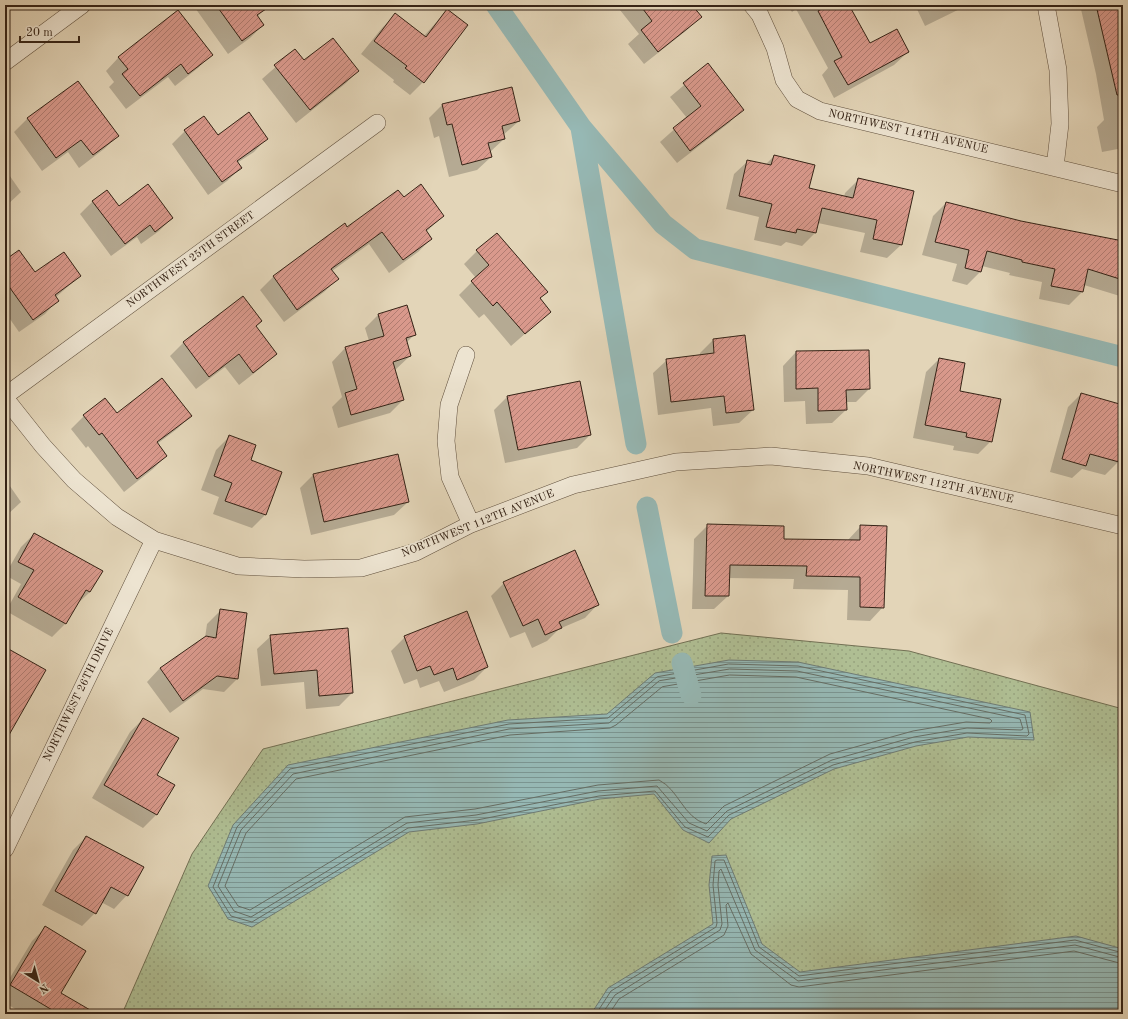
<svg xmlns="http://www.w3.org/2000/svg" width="1128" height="1019" font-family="'Old Standard TT',serif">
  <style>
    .grass { fill: url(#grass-dots); stroke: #727054 }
    .water { fill: url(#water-rules); stroke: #6f7c75 }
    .shadow { fill: #0003 }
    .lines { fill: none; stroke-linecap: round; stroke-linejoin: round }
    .shore { stroke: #666e65; stroke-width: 1 }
    .canal { stroke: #96b8b4; stroke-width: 21 }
    .building { fill: url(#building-hatch); stroke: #352316 }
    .street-casing { stroke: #60503e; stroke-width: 18 }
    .street { stroke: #ede4d1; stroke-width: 17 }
    .labels { text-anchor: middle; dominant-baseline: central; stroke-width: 3.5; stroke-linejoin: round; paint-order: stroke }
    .street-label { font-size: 11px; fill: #352316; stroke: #ede4d1 }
  </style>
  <defs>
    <pattern id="grass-dots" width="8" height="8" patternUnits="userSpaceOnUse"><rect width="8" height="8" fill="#afbe93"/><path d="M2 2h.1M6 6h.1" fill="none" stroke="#97a37e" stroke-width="1.8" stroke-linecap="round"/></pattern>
    <pattern id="water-rules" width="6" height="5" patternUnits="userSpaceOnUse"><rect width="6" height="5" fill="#96b8b4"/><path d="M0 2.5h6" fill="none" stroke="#7b9591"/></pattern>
    <pattern id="building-hatch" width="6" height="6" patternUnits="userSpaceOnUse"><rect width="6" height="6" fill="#d9998c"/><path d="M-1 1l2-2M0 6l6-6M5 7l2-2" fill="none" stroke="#b17c71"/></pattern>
  </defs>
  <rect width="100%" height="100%" fill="#e3d5b8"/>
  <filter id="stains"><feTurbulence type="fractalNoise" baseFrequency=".005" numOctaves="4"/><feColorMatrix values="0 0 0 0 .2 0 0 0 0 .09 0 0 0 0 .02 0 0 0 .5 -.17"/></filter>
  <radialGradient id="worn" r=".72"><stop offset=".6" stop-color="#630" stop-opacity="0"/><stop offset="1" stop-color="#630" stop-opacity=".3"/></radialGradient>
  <path class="grass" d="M721,633L909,651L1123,709V1014H122L192,854L263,749Z"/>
  <path class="water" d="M729,660L798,662L1030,712L1034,740L968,737L916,746L834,769L731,819L709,843L683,830L654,794L600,799L477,824L409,832L252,927L228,919L208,886L233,825L288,765L508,720L607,714L655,673Z
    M726,855L762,944L800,972L1076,936L1123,949V1014H591L608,988L713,924L709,885L712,856Z"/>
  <path class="shadow" d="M193,5H261L264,10L257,17L263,25L250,38L228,54Z
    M616,5H691L700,17L687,30L644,64L628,44L639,34Z
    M787,5H848L869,44L908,52L894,65L834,98L822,75L828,68L796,9L792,12Z
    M915,5H968L925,26Z
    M1080,5H1123V148L1102,152L1097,127L1104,120L1096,74Z
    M447,10L423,82L410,95L393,82L394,80L361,54L382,28L395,15L424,36Z
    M295,50L304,62L358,71L345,84L296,123L262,79Z
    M211,55L198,68L175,86L168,77L126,109L109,87L114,82L106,71L119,57Z
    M708,65L743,109L729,123L677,163L660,142L687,118L670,97Z
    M78,82L118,136L104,149L79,168L68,152L42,171L14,132L27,119Z
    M511,88L519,121L503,135L504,139L490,152L491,157L477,170L449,177L439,136L434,138L429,118L442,105Z
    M185,131L218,136L267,138L254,152L237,163L241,168L227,181L208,195L172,144Z
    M774,156L808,189L844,197L845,193L858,180L901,245L887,258L860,252L865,233L818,223L815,233L802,246L786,242L781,246L754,240L759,217L726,209L734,174L748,161L765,165Z
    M5,169L21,192L5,207Z
    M403,199L443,216L426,232L431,239L418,252L389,273L369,244L332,271L338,279L324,292L284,322L260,290L273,277L345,224L347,228Z
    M93,201L118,207L172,218L159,231L141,244L137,237L111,256L80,214Z
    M946,203L1021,222L1118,241L1123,240V297L1084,285L1082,292L1069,305L1039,299L1042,282L1009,275L1010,273L982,266L980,272L967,285L952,281L957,264L922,255L933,216Z
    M477,251L546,292L539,299L550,312L511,346L484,314L479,318L459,295L476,278L464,264Z
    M5,262L35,274L80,276L56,297L58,300L45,314L19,332L5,312Z
    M243,298L261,321L255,327L275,354L262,367L239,385L225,367L196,389L170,356L183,343Z
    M407,306L415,334L406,343L410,356L395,370L403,400L390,413L338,428L332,407L342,397L332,362L345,348L369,341L365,328L378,315Z
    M713,340L753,410L739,423L713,426L711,408L658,415L653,373L667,360L700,356V353Z
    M796,352L869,389L856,402H846V410L832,423L806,424L805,401L784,402L783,366Z
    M939,359L991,441L978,454L953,450L954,446L913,438L926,372Z
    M580,382L590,435L577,448L505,463L494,410L507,397Z
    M1081,394L1123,406V445L1118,462L1105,475L1082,469L1072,478L1050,472L1068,407Z
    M117,415L191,416L177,429L157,444L166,456L153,469L124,492L88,446L86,448L71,429L84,416Z
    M230,436L249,460L281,472L265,515L252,528L213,514L219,497L201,490L216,450Z
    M313,475L408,502L394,515L311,535L300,488Z
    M5,479L21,502L5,517Z
    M708,525L783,540L847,541L861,526L883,607L870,621L847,620L848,590L793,589L794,579L728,578V596L714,609H692L694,539Z
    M34,534L101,572L90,592L76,605L65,624L52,637L6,611L21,584L5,575L21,547Z
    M504,583L598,604L585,618L559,629L547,641L532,648L525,632L510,638L491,596Z
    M220,611L237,679L224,692L203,689L170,713L147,682L160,668L205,638L207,624Z
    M271,636L352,693L339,706L306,709L304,682L261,686L257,649Z
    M405,637L487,667L474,680L444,692L439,681L420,688L417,679L404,684L391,651Z
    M143,719L156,775L173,785L156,815L143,828L92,798L130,732Z
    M86,837L127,895L114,909L101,902L95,913L82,926L42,905L73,850Z
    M45,928L60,994L76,1014H24L5,1003V986L32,941Z"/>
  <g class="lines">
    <path class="shore" d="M729,664L798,666L1025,715L1029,734L1027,736L967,733L915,742L833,765L729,815L708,837L685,827L655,791L599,796L477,820L408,828L252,922L231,916L213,887L237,827L290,769L509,724L608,718L657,677Z
      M730,669L797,671L1020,719L1023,729L1021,730L967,728L914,737L832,760L727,811L707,831L689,823L657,786L598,791L476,815L407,823L251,917L234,911L218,886L241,830L293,774L509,729L609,723L659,681Z
      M730,675L796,677L990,719L992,721L990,723L966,722L913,731L830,754L724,806L706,824C683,817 679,790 659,780L598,785L475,809L405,817L250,910L238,906L225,886L246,833L296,779L510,735L610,728L616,725L662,687Z
      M596,1014L611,991L716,927L717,923L713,885L715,861L717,860H724L759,947L799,976L1075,940L1123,953
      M602,1014L615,995L720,930L722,924L718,885L719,871L721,869L755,950L798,981L1075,945L1123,958
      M609,1014L619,999L724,935L728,926L726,905L728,903L751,954L791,985L799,987L1074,951L1123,964"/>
    <path class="canal" d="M496,5L581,127L663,224L695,249L1123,357
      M581,128L636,444
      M647,507L672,633
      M682,663L691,695"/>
  </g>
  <path class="building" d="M216,5H272L257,15L264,25L242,41Z
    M640,5H692L702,17L658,52L641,30L652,21Z
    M829,5H849L870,43L897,29L909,52L848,85L834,61L842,57L818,11Z
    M1096,5H1123V95H1117Z
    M447,9L468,25L424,83L405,68L407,66L374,41L395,13L426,37Z
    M178,10L213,55L188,74L181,64L140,96L122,74L128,69L118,57Z
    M333,38L359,71L310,110L274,65L295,49L304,60Z
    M708,63L744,110L690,151L673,128L701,106L683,83Z
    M78,81L119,136L93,155L81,140L56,158L27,118Z
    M512,87L520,121L502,126L505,139L488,143L492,157L462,165L452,124L447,125L442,104Z
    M249,112L268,139L237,161L242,168L222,182L184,130L204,116L218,135Z
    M774,155L815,165L809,188L853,198L858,178L914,191L902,245L873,239L877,220L822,208L816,233L797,229L796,233L766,227L772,204L739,196L747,160L771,165Z
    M148,184L173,218L155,232L150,225L125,244L92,201L107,190L119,206Z
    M421,184L444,216L426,230L432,239L403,260L382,232L331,269L339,279L297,310L273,276L345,223L347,227L398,190L404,197Z
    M946,202L1021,221L1123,241V280L1088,269L1083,292L1051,286L1055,269L1022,262V260L987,251L981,272L965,268L969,250L935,242Z
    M497,233L548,292L540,298L551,312L525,334L497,302L493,306L471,281L489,265L476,250Z
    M19,250L35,272L64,252L81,276L55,295L59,301L33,320L5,281V260Z
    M243,296L262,321L256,326L277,354L253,373L239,354L209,377L183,342Z
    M407,305L416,335L406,338L411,356L393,362L404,400L351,415L345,393L357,389L345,347L384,336L378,314Z
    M745,335L754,410L726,413L724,396L671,402L666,359L714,353L713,339Z
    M869,350L870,389L846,390L847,410L818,411V388L796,389V351Z
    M939,358L965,363L960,391L1001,399L992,442L966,437L967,433L925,425Z
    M162,378L192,416L157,442L167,456L137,479L102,433L99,435L83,415L105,398L117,413Z
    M580,381L591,435L518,450L507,396Z
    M1081,393L1123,405V448L1119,462L1090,454L1086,466L1062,459Z
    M229,435L256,445L251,460L282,472L266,515L225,501L232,483L214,476Z
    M398,454L409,502L324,522L313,474Z
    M707,524L784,526V539L860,540V525L887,526L884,608L860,607V577L806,576L807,566L730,565L729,596H705Z
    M34,533L103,571L90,592L86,590L66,624L18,597L34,570L18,562Z
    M575,550L599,605L559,622L562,628L545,635L538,619L523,626L503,582Z
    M220,609L247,613L238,679L217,676L183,701L160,668L206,636L216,638Z
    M467,611L488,667L457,680L453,668L434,675L430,666L417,671L404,636Z
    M348,628L353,693L319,696L317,670L274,674L270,635Z
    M5,647L46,670L5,742Z
    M143,718L179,738L157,775L175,785L157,815L104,785Z
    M86,836L144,867L128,896L111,887L96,914L55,891Z
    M45,926L86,951L61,993L97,1014H59L10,985Z"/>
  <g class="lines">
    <defs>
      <path id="street" d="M752,5L760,15L775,48L784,80L797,99L820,111L1123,184
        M1046,5L1058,70L1060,124L1055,167
        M5,62L82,5
        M466,355L449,405L446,441L450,477L471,524
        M5,396L377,123
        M5,398L43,446L74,480L117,517L154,540L238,566L304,569L361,568L416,552L471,524L573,485L676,462L771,456L868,466L1123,526
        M5,849L154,540"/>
    </defs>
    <use href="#street" class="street-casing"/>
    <use href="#street" class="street"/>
  </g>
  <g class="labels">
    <g class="street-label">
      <text transform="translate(908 132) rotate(13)">NORTHWEST 114TH AVENUE</text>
      <text transform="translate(191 260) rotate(-36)">NORTHWEST 25TH STREET</text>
      <text transform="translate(933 483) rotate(12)">NORTHWEST 112TH AVENUE</text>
      <text transform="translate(478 524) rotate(-22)">NORTHWEST 112TH AVENUE</text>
      <text transform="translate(79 695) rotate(-64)">NORTHWEST 26TH DRIVE</text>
    </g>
  </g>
  <rect width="1128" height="1019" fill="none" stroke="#e3d5b8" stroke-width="20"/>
  <rect x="6" y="6" width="1116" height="1007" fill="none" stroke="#352316" stroke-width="2"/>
  <rect x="10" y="10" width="1108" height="999" fill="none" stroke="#352316"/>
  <g transform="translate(38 981) rotate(143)" stroke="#ede4d1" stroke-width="3" paint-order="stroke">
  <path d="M0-3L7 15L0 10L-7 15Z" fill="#352316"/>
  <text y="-6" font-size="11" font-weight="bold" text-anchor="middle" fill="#352316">N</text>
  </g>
  <path d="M20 36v6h59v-6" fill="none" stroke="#352316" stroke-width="2"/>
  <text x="26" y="36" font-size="12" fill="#352316" stroke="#ede4d1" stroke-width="3" paint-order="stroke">20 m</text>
  <rect width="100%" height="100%" filter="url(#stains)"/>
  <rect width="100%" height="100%" fill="url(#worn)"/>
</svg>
